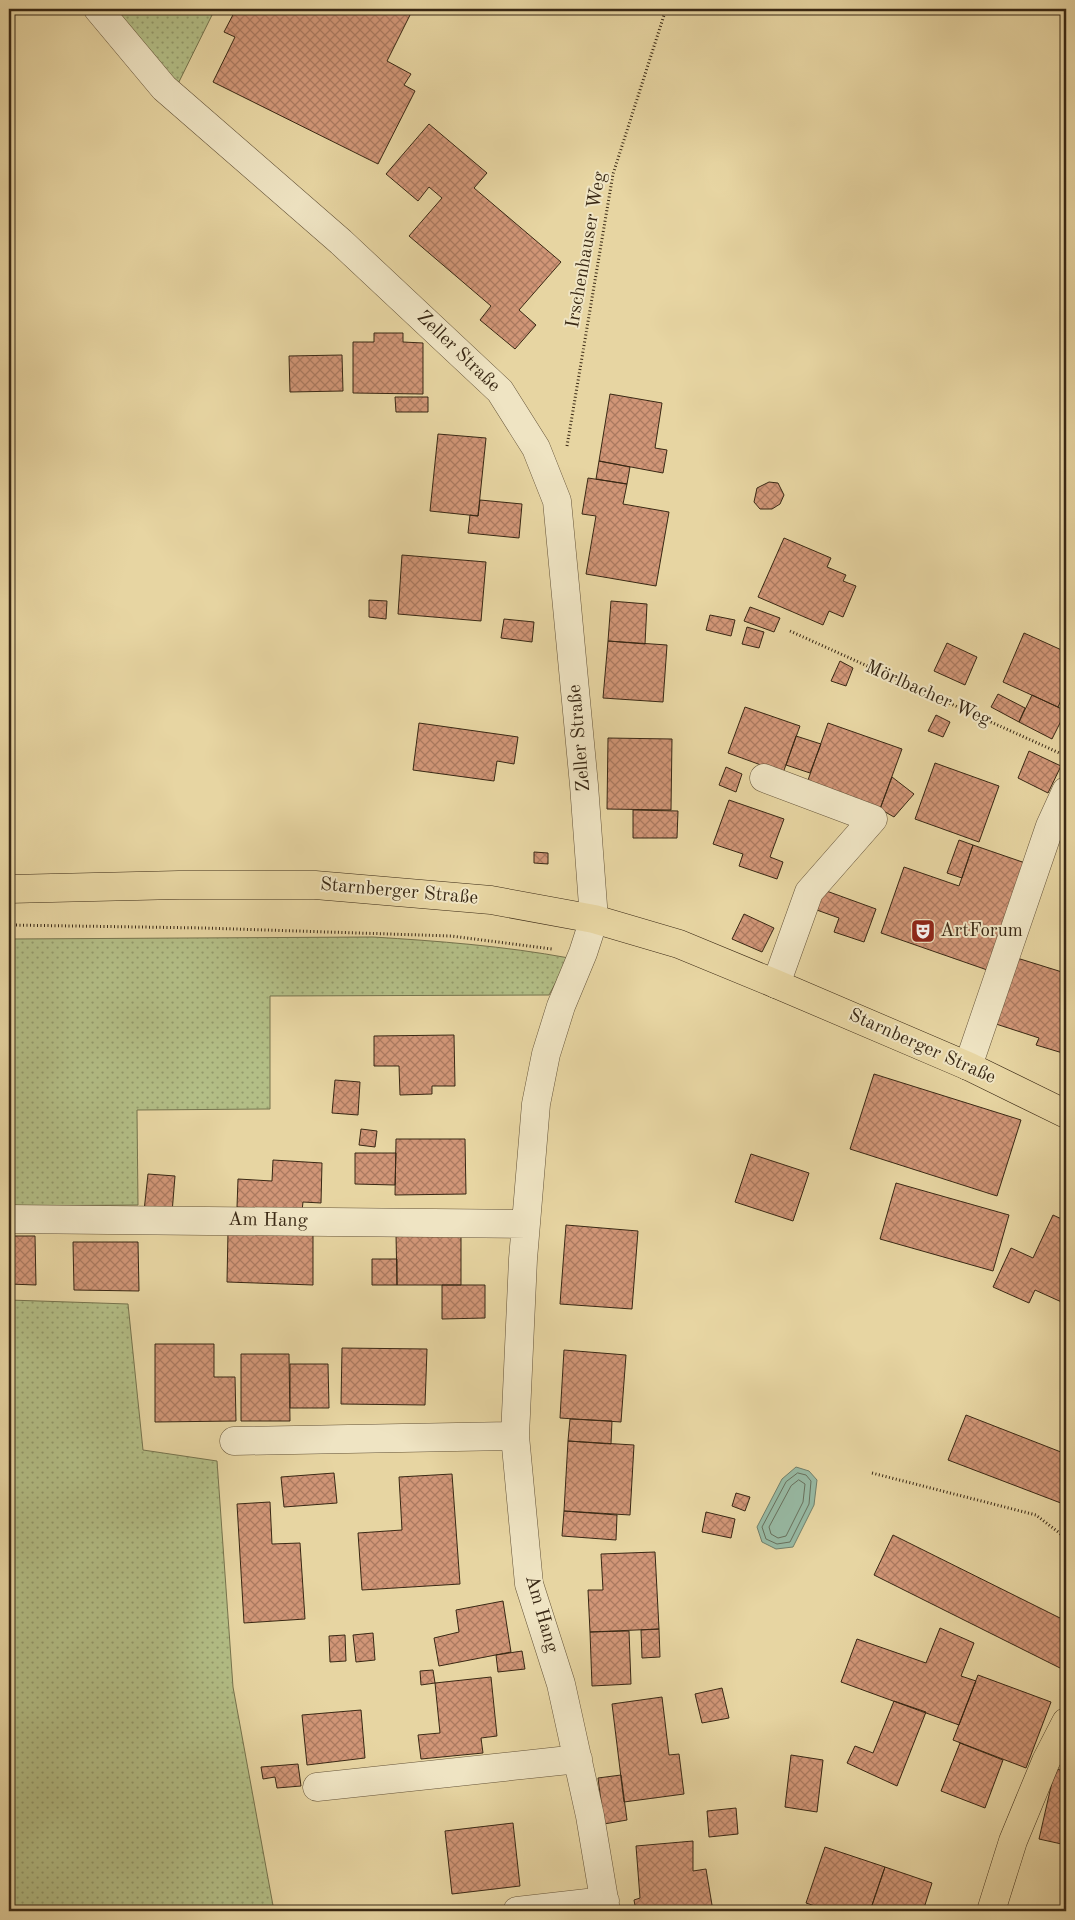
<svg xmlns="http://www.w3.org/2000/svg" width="1075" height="1920" font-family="'Old Standard TT',serif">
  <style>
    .grass { fill: url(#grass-dots); stroke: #76734d }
    .water { fill: #97b9a3; stroke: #717f6a }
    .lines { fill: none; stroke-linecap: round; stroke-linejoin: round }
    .shore { stroke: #68705c; stroke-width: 1 }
    .building { fill: url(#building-cross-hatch); stroke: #392814 }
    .minor-casing { stroke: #645338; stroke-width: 29 }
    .major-casing { stroke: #392814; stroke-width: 29 }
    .path { stroke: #392814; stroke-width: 3; stroke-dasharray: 1 2.5; stroke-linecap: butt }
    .minor { stroke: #efe4c3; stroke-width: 28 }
    .major { stroke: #e7d5a2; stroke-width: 28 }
    .labels { text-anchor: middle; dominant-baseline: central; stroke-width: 4; stroke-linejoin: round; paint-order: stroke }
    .street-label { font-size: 19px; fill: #392814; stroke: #efe4c3 }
    .poi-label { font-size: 19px; fill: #392814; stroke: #efe4c3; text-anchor: start }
  </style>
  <defs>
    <pattern id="grass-dots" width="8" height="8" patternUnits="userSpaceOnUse" patternTransform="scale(1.25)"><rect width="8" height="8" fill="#b3be86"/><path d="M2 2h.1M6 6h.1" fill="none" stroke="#939a6c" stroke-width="1.8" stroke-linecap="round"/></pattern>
    <pattern id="building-cross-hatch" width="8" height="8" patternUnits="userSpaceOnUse" patternTransform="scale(1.25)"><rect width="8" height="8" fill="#d19677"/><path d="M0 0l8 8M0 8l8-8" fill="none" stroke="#ab7a60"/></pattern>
  </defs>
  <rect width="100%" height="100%" fill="#e7d5a2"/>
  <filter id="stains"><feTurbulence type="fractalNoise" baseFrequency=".004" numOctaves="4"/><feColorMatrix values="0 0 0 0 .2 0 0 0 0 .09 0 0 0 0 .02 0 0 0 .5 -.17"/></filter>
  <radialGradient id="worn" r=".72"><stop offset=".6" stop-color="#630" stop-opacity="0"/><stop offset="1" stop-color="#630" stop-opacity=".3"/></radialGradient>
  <path class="grass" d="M99,9H215L170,100Z
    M373,937C438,941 504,946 569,958L549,995L270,996V1109L137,1110L138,1205L9,1206V939Z
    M9,1300L128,1304L143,1450L217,1461L233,1687L274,1911H9Z"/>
  <path class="water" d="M796,1467L809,1471L817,1480L814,1505L793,1547L776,1549L762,1542L757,1527L782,1479Z"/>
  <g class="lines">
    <path class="shore" d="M798,1473L806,1475L811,1481L809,1504L790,1542L777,1544L766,1539L762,1527L786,1482Z
      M799,1480L805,1484L803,1502L786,1536L778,1538L771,1534L769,1527L791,1486Z"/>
  </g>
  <path class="building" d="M236,9H413L387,61L411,74L404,85L415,91L378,164L213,82L235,37L224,32Z
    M429,124L487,173L474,188L561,262L519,310L536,325L515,349L480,320L491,306L409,236L442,198L429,187L418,201L386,174Z
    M374,333H403V342L423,343V394L353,393V342H374Z
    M342,355L343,391L290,392L289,356Z
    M610,394L662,403L655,448L667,450L663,473L599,461Z
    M395,397H428V412H396Z
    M438,434L486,438L478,516L430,511Z
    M599,461L630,467L627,484L596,479Z
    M588,478L627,484L623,504L669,512L656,586L586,574L596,516L582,514Z
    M769,482L778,483L784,495L780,504L772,509H760L754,502L757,488Z
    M480,500L522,504L519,538L468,533L470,515L478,516Z
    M784,538L831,558L827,567L846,575L843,581L856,586L843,617L829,611L823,625L758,597Z
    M402,555L486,562L481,621L398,614Z
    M369,600L387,601L386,619L369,617Z
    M611,601L647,604L645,644L608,641Z
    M750,607L780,618L774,632L744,621Z
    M710,615L735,620L731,636L706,630Z
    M504,619L534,622L532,642L501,638Z
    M747,627L764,632L759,648L742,644Z
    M1024,633L1066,652V689L1058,707L1003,682Z
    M608,641L667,645L663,702L603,698Z
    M947,643L977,657L965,685L934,671Z
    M840,661L853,668L846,686L831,681Z
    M998,694L1025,708L1019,722L991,707Z
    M1032,695L1066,711L1052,739L1019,722Z
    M745,707L800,726L783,773L728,753Z
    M936,715L950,722L943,737L928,731Z
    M419,723L518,737L514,764L497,761L494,781L413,770Z
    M828,723L902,749L880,809L807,783Z
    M796,736L821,744L810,773L786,765Z
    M608,738L672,739L671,810L607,809Z
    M1029,751L1061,766L1048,793L1018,778Z
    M935,763L999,786L979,842L915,819Z
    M726,767L742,774L736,792L719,785Z
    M892,777L914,794L894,817L880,809Z
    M729,800L784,819L770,857L783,862L777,879L739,866L743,854L713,844Z
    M633,810L678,811L677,838H633Z
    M959,840L973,845L962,878L947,873Z
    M973,845L1031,865L993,972L881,933L904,867L959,886Z
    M534,852L548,853V864L534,863Z
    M821,889L876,909L864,942L834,932L839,918L814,909Z
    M744,914L774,928L762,952L732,939Z
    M1017,958L1062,972L1066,958V1054L1036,1045L1039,1038L996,1024Z
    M454,1035L455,1086H432V1094L400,1095L399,1066H374V1036Z
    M874,1074L1021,1120L997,1196L850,1149Z
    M335,1080L360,1082L358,1115L332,1113Z
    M361,1129L377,1131L375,1147L359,1145Z
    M396,1139H465L466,1194L395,1195Z
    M355,1153H396L395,1185L355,1184Z
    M751,1154L809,1173L793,1221L735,1202Z
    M273,1160L322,1163L321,1203L303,1202L302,1211L237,1207L238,1179L272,1181Z
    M148,1174L175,1176L172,1213L144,1211Z
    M896,1183L1009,1215L993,1271L880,1239Z
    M1053,1215L1066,1221V1304L1035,1290L1029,1303L993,1287L1011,1248L1033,1258Z
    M566,1225L638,1231L632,1309L560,1304Z
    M228,1231H313V1285L227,1282Z
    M396,1234L461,1235V1285H397Z
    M9,1236H35L36,1285L9,1284Z
    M73,1242H138L139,1291L74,1290Z
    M372,1259H397V1285H372Z
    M442,1285H485V1318L442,1319Z
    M155,1344H214V1377H235L236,1421L155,1422Z
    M342,1348L427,1349L425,1405L341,1404Z
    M564,1350L626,1355L621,1422L560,1418Z
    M241,1354H289L290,1421H241Z
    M290,1364H328L329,1408H290Z
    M966,1415L1066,1454V1505L948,1460Z
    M570,1419L612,1421L611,1444L568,1441Z
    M568,1441L634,1445L630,1515L564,1511Z
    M334,1473L337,1503L284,1507L281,1477Z
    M452,1474L460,1584L362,1590L358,1533L402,1530L399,1477Z
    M736,1493L750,1497L745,1511L732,1506Z
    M270,1502L272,1544L300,1543L305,1619L244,1623L237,1504Z
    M564,1511L617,1515L616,1540L562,1536Z
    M706,1512L735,1519L731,1538L702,1532Z
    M893,1535L1066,1621V1665L1064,1670L874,1575Z
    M655,1552L659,1629L590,1632L588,1590H603L601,1554Z
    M503,1601L511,1652L439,1666L434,1638L459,1632L456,1610Z
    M940,1628L974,1643L961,1676L976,1681L959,1725L841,1682L857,1639L926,1663Z
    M659,1629L660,1657L642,1658L641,1630Z
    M629,1631L631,1684L592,1686L590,1632Z
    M373,1633L375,1660L356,1662L353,1635Z
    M345,1635L346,1661L330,1662L329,1636Z
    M522,1651L525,1669L498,1672L496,1655Z
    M433,1670L435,1683L421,1685L420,1671Z
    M978,1675L1051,1702L1026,1768L953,1740Z
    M491,1677L497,1736L481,1738L483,1753L421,1759L418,1735L440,1733L435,1683Z
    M722,1688L729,1718L702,1723L695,1694Z
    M662,1697L669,1755L679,1754L684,1794L624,1802L612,1704Z
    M894,1701L926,1712L897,1786L847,1763L855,1746L873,1753Z
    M361,1710L365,1758L307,1765L302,1715Z
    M960,1743L1003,1760L985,1808L941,1791Z
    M791,1755L823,1760L817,1812L785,1807Z
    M298,1764L301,1786L277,1788L275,1777L263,1779L261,1767Z
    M1055,1769L1066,1771V1845L1039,1839Z
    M621,1775L627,1820L604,1824L598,1778Z
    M736,1808L738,1834L709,1837L707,1811Z
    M513,1823L520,1886L452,1894L445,1831Z
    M693,1841V1871L706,1869L713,1911H636L634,1900L640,1898L636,1846Z
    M825,1847L885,1867L870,1911H830L806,1903Z
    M885,1867L932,1883L923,1911H870Z
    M299,1908L357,1910V1911H299Z"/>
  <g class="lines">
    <defs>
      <path id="minor" d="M98,9L164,88L341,242L500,391L536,448L557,501L584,785L594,919L583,953L561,1006L546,1054L536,1104L523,1259L515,1436L529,1584L561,1684L590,1816L606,1911
        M764,778L873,819L809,892L776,984
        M968,1066L1050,826L1066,791
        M9,1219L526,1224
        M234,1441L515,1436
        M317,1787L578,1759
        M517,1911L605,1901"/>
      <path id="major" d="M9,889L179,885H315L491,900L594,919L679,944L776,984L968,1066L1066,1114
        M991,1911L1013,1841L1046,1761L1066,1722"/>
    </defs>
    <use href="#minor" class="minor-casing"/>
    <use href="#major" class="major-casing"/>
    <path class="path" d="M567,446L613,174L666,9
      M790,631L1066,756
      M9,925L204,928L451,936L552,949
      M872,1473L1036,1515L1066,1538"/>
    <use href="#minor" class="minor"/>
    <use href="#major" class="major"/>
  </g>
  <defs>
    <symbol id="theatre-square" viewBox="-11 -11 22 22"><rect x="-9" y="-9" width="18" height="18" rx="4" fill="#8f2418" stroke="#efe4c3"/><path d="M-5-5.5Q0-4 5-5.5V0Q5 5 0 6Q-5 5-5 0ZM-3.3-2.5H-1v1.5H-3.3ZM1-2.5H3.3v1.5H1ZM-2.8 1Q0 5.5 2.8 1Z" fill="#fff"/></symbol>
  </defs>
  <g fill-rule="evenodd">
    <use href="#theatre-square" x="909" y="917" width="28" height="28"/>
  </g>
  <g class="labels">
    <g class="street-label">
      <text transform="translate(587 250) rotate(-80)">Irschenhauser Weg</text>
      <text transform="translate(458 352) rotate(44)">Zeller Straße</text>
      <text transform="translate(928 694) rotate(24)">Mörlbacher Weg</text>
      <text transform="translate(580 738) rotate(-95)">Zeller Straße</text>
      <text transform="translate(399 892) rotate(5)">Starnberger Straße</text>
      <text transform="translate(922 1047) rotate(24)">Starnberger Straße</text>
      <text transform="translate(268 1221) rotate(1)">Am Hang</text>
      <text transform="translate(541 1614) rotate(74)">Am Hang</text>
    </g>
    <g class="poi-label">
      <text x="940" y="931">ArtForum</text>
    </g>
  </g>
  <rect width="1075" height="1920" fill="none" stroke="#e7d5a2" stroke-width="30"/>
  <rect x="10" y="10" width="1055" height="1900" fill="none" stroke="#392814" stroke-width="2.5"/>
  <rect x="15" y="15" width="1045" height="1890" fill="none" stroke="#392814"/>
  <rect width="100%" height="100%" filter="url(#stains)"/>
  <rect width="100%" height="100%" fill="url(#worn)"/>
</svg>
